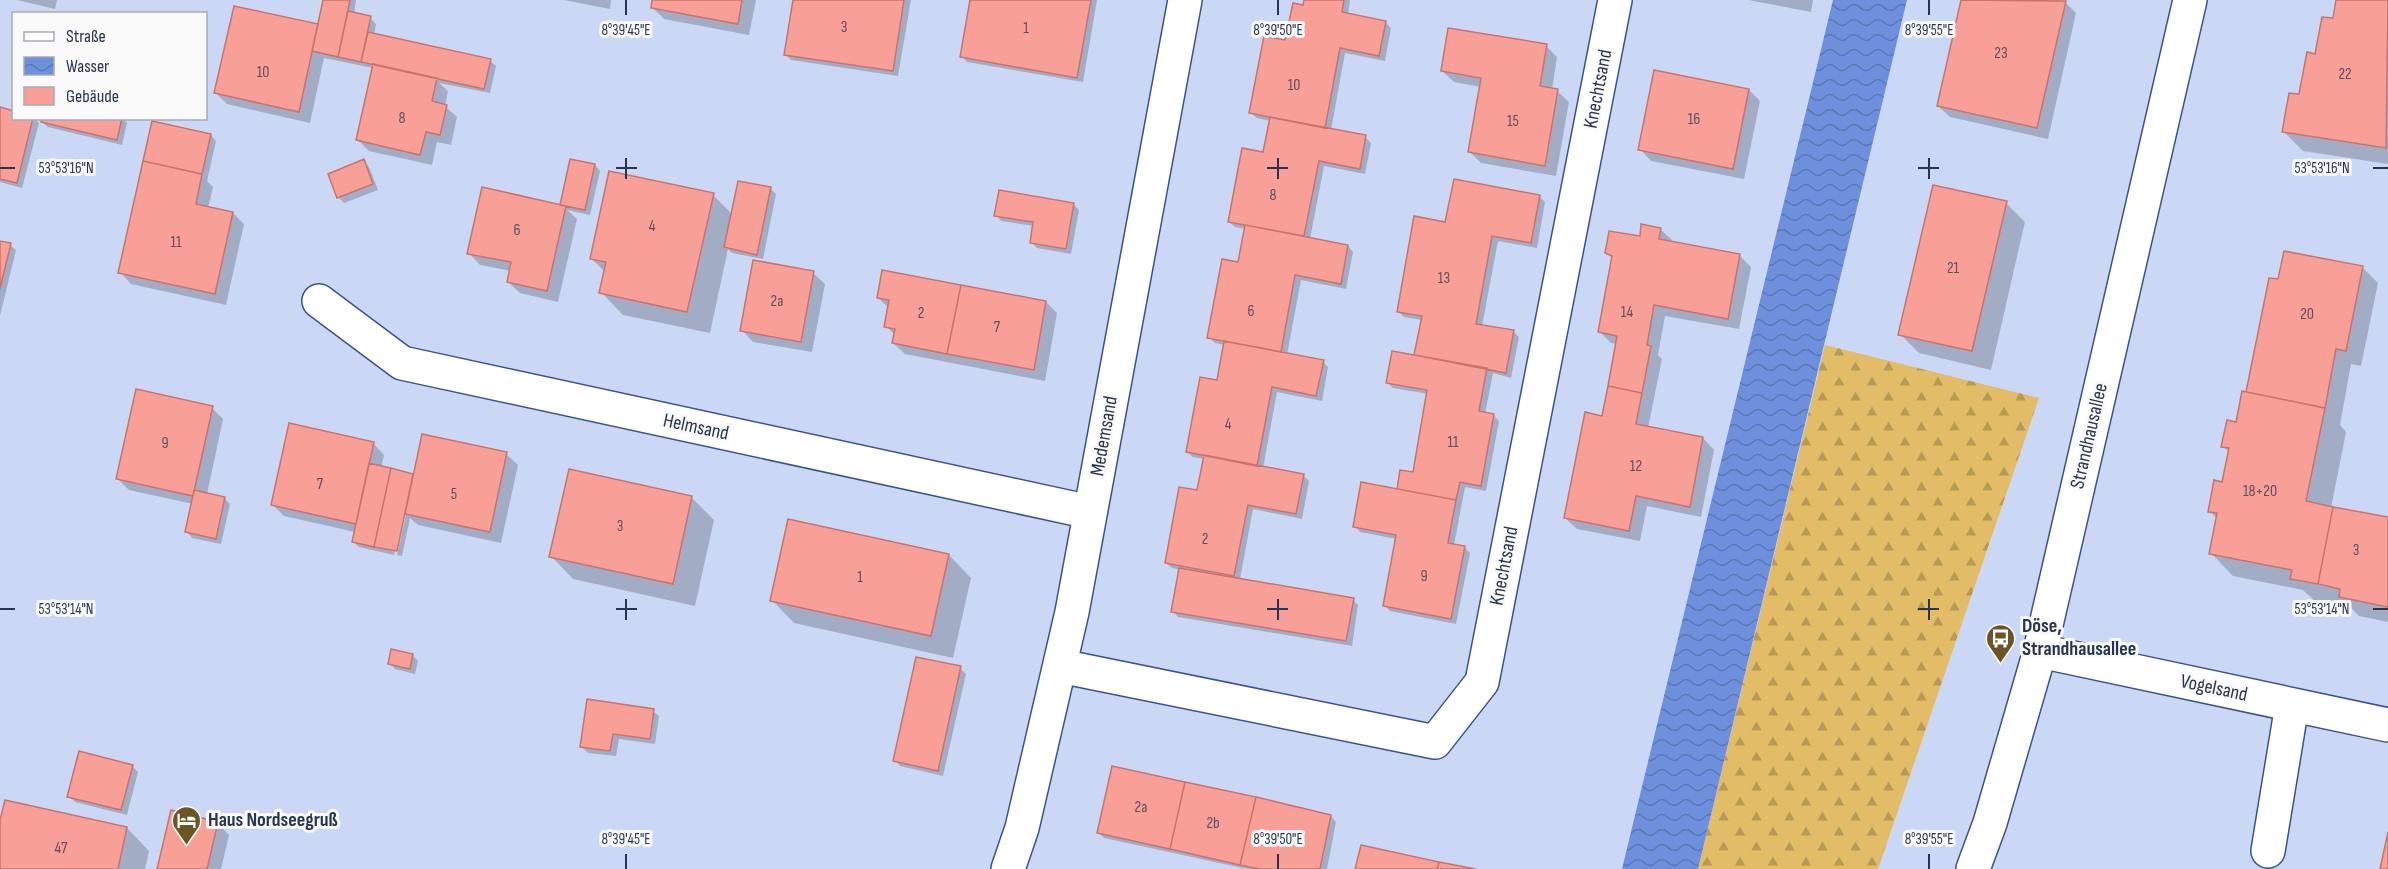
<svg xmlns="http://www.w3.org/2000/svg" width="2388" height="869" font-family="'Sofia Sans Condensed',sans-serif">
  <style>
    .forest { fill: url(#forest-firs) }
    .water { fill: url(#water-waves) }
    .shadow { fill: #0003; fill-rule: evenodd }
    .building { fill: #f8a097; stroke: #c7746c; stroke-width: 1.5 }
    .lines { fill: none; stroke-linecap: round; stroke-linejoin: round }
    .minor-casing { stroke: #395291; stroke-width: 36 }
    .minor { stroke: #fff; stroke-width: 33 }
    .ticks { fill: none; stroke: #273450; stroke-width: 2 }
    .labels { text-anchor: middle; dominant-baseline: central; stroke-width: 6; stroke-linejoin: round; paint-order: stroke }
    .number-label { font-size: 16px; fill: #5b4f62 }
    .street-label { font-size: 20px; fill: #273450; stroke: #f9f9f9 }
    .poi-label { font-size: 20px; font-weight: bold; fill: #273450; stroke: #f9f9f9; text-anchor: start }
    .ticks-label { font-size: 15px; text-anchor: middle; fill: #273450; stroke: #f9f9f9; stroke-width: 6; stroke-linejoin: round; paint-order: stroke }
  </style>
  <defs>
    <pattern id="forest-firs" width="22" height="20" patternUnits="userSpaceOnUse" patternTransform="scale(1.5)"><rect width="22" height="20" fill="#e2bc66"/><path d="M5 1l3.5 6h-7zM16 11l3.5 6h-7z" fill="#b79a56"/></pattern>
    <pattern id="water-waves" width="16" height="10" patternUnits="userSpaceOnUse" patternTransform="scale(1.5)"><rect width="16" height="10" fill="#6e8fdc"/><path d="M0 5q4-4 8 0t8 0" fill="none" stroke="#5a76b5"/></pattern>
  </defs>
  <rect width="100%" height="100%" fill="#cbd8f5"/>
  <path class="forest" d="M1825,345L2039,398L1878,869H1698Z"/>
  <path class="water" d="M1833,0H1907L1698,869H1622Z"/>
  <path class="shadow" d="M17,0H57L55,9Z
    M325,0H356L354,14L370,18L376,24L374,35L490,61L496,66L490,93L439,83L448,91L445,106L457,117L451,145L437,142L432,165L369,151L358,140L373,68L324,58L310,123L227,104L216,93L319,28Z
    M564,0H611L610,9Z
    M654,0H756L749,35L664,19L652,7Z
    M794,0H911L898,76L791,60L785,54Z
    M971,0H1097L1083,82L967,62L962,56Z
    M1305,0H1350L1348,15L1386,23L1391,28L1385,61L1345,53L1331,130L1365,137L1371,143L1365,174L1324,166L1310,239L1348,246L1353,252L1346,289L1301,280L1287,355L1323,362L1328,367L1322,401L1277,392L1263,468L1303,475L1309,481L1302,519L1253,509L1240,579L1353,600L1358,605L1352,646L1178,617L1173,611L1180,570L1172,568L1166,563L1199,492L1205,459L1193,457L1187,452L1218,382L1224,345L1215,343L1209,337L1239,263L1246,229L1235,227L1229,222L1264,154L1270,121L1257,118L1251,113Z
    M1748,0H1813L1811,12Z
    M1962,0H2056L2065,2L2076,13L2048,139L1950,117L1938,106Z
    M2338,0H2388V164L2303,151L2284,132L2334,20Z
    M1546,46L1557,57L1552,90L1557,91L1569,102L1556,176L1481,163L1470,152L1481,87L1454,82L1442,71Z
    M1749,90L1760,101L1744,179L1651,161L1640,149Z
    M0,109L14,118H34L39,123L22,188L0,182Z
    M43,118H123L127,123L122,145L48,127L42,122Z
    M211,135L216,141L207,181L213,187L208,208L233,213L244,224L226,305L131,284L120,272Z
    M363,161L369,167L378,190L344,203L338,197Z
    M595,165L600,171L590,215L567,210L577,219L558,302L520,293L508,282L511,271L480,265L469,253L565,208L562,204Z
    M770,188L776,194L763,259L732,253L728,249L710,333L623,315L601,292L605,272L591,258L713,195L733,215Z
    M1539,196L1545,202L1537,248L1498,241L1482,326L1513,331L1519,337L1511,378L1493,373L1485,414L1493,415L1499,421L1486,491L1465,487L1454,545L1464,547L1470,553L1456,624L1390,611L1385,606L1397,539L1360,532L1355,526L1414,474L1428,394L1393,388L1388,383L1415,357L1422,320L1404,317L1398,311L1447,224Z
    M2006,203L2025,222L1991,370L1919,353L1900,334Z
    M1073,204L1079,210L1071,254L1037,248L1031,242L1034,226L1001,221L996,215Z
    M1660,229L1672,240L1671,243L1739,255L1751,267L1739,329L1665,316L1658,355L1662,359L1648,428L1703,438L1714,450L1701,517L1647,506L1640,541L1577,529L1565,518L1604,417L1617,344L1611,343L1600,332L1613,259L1606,252Z
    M0,242L10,245L16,250L0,316Z
    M2362,267L2378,283L2361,366L2351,364L2340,425L2346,432L2331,508L2388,519V622L2359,616L2348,605L2315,601L2303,590L2233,576L2211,553L2218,519L2209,511L2224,483L2230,453L2223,446L2251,394L2279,281Z
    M813,273L825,284L812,352L753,342L742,330Z
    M878,298L1046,302L1057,313L1045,381L905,354L893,343L895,335L886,326L889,308Z
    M212,408L223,419L207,494L224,498L230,504L221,544L192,538L187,532L193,504L129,490L118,479Z
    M373,443L384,455L381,468L414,477L506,454L518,465L501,543L418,525L410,518L402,556L397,555L406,514L404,511L394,555L359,547L353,541L355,532L284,516L273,505ZM411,477H414L409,500L406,499Z
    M691,497L714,520L695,606L573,579L551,556Z
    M949,555L971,578L953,658L794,623L772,600Z
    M412,655L418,661L415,674L395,669L390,664Z
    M960,668L966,674L943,776L900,766L895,760Z
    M653,711L659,716L655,744L619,739L616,756L588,753L582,747Z
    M132,766L138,772L127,815L75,802L69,796Z
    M1331,816L1336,822L1327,869H1247L1104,838L1099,833Z
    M218,823L229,835L221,869H158Z
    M0,827L127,828L149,851L145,869H0Z"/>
  <path class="building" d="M323,0H350L338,57L312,51Z
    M652,0H742L738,24L651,8Z
    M793,0H904L893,71L784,55Z
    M970,0H1091L1077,78L960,57Z
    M1304,0H1344L1342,12L1386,21L1379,56L1340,48L1325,128L1249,113L1264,36L1285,40L1293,3L1303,5Z
    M1961,0L2066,1L2037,128L1937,106Z
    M2336,0H2388L2386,148L2282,132L2289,93L2299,94L2307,52L2315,54L2322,17L2333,18Z
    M234,6L318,24L299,112L214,93Z
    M348,11L371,16L361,62L338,57Z
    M1448,28L1547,44L1540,86L1558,89L1545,166L1468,152L1481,78L1441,71Z
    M368,32L491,59L484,89L361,62Z
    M373,64L437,78L432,101L447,105L440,135L426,132L420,155L356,140Z
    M1654,70L1749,89L1733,169L1638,150Z
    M0,107L14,111V118H33L17,183L0,179Z
    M1270,117L1366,135L1360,169L1319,161L1304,236L1228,222L1242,148L1263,152Z
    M42,118H122L117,140L41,122Z
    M152,121L211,134L202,174L143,161Z
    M364,159L373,184L337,198L328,174Z
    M570,159L595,164L585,210L560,205Z
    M143,161L202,174L196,204L233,212L215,294L118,273Z
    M609,171L714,193L687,312L599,293L606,262L590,259Z
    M1454,179L1540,195L1531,243L1492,236L1476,324L1514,330L1506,373L1414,355L1422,316L1397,312L1414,216L1445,222Z
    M738,181L771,187L757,255L724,247Z
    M1933,185L2007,201L1972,351L1898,335Z
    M482,187L566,206L547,291L507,282L511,262L467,254Z
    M999,190L1074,203L1066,249L1030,243L1033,222L994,216Z
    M1641,224L1661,228L1659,239L1740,254L1728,319L1654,305L1647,345L1651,346L1642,393L1608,386L1617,336L1598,332L1612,256L1605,253L1609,231L1640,236Z
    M1245,225L1348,245L1341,284L1295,275L1281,352L1207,338L1222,259L1238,262Z
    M0,241L11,243L0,289Z
    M2284,251L2363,266L2346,351L2336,349L2325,408L2246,392L2269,278L2278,279Z
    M753,260L814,271L801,342L740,331Z
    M882,270L961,285L947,354L892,343L895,329L884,327L889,300L877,298Z
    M961,285L1046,301L1034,370L947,354Z
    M1224,341L1324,360L1316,396L1272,387L1257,466L1186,452L1200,377L1217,380Z
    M1392,351L1487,368L1479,411L1494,414L1481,486L1460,482L1456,500L1397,489L1400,470L1413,472L1427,390L1386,383Z
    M1608,386L1642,393L1636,424L1703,437L1690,507L1636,496L1629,531L1564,518L1585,412L1602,416Z
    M136,389L213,406L193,496L116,479Z
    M2242,391L2325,408L2306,501L2333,507L2318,584L2290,579L2292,570L2209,554L2217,513L2208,512L2214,480L2222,482L2229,448L2221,447L2227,420L2236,422Z
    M289,423L374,442L356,524L271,505Z
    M422,434L507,452L490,532L405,514Z
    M1204,455L1304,474L1296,514L1248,505L1234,576L1165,563L1179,487L1197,490Z
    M369,463L391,468L374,547L352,542Z
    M391,468L413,474L397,551L374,547Z
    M569,469L692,496L673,584L549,557Z
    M1361,482L1456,500L1448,543L1465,546L1451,619L1383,606L1396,535L1353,527Z
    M194,490L225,497L216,539L185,532Z
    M2333,507L2388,517V607L2339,597L2340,589L2318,584Z
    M788,519L949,554L931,636L770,601Z
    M1179,568L1354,598L1346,641L1171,612Z
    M391,649L413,654L410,669L388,664Z
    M916,657L961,666L938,771L893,761Z
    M587,699L654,709L650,739L613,734L610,751L580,747Z
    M79,751L133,765L121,810L67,797Z
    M1112,766L1185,782L1170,849L1097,833Z
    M1185,782L1256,797L1240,865L1170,849Z
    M1256,797L1331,815L1320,869H1260L1240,865Z
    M5,800L127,827L118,869H0V820Z
    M171,810L218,822L207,869H157Z
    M2388,832V869H2380Z
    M1361,845L1439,862L1437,869H1355Z
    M1439,862L1476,869H1437Z"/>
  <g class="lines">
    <defs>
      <path id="minor" d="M319,301L402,363L1090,512
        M2040,651L2388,725
        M1060,666L1435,742L1482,682L1615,0
        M2268,851L2292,705
        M1008,869L1022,828L1072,612L1185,0
        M1973,869L1990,823L2040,651L2190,0"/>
    </defs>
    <use href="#minor" class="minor-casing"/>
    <use href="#minor" class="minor"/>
  </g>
  <path class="ticks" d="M626,0V15M1278,0V15M1929,0V15M626,158V179M1278,158V179M1929,158V179M0,168H15M616,168H637M1267,168H1288M1918,168H1939M2373,168H2388M626,599V620M1278,599V620M1929,599V620M0,609H15M616,609H637M1267,609H1288M1918,609H1939M2373,609H2388M626,854V869M1278,854V869M1929,854V869"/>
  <defs>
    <symbol id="bus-pin" viewBox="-11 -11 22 30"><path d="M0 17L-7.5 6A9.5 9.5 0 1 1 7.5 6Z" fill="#6a5524" stroke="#f9f9f9"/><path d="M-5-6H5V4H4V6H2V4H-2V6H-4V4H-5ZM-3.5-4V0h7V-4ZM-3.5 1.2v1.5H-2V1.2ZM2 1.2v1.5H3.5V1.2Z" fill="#fff"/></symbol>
    <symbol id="hotel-pin" viewBox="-11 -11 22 30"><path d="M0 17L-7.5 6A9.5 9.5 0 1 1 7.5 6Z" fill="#6a5524" stroke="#f9f9f9"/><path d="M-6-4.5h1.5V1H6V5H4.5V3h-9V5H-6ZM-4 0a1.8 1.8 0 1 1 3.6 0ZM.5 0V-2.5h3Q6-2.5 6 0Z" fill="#fff"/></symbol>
  </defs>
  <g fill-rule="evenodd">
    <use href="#bus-pin" x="1984" y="622" width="33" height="45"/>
    <use href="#hotel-pin" x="170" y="804" width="33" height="45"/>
  </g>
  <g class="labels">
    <g class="number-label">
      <text x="844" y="27">3</text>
      <text x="1026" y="28">1</text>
      <text x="2001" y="53">23</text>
      <text x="263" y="72">10</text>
      <text x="2345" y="74">22</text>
      <text x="1294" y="85">10</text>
      <text x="402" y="118">8</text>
      <text x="1694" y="119">16</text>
      <text x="1513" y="121">15</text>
      <text x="1273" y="195">8</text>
      <text x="652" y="226">4</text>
      <text x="517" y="230">6</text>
      <text x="176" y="242">11</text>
      <text x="1953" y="268">21</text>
      <text x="1444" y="278">13</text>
      <text x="777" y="301">2a</text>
      <text x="1251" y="311">6</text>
      <text x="1627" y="312">14</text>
      <text x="921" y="313">2</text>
      <text x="2307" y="314">20</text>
      <text x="997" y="327">7</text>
      <text x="1228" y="424">4</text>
      <text x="1453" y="442">11</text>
      <text x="165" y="443">9</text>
      <text x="1636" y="466">12</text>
      <text x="320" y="484">7</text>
      <text x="2260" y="491">18+20</text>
      <text x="454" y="494">5</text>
      <text x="620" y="526">3</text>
      <text x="1205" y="539">2</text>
      <text x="2356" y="550">3</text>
      <text x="1424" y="576">9</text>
      <text x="860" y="577">1</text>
      <text x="1141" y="807">2a</text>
      <text x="1213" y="823">2b</text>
      <text x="61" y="848">47</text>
    </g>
    <g class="street-label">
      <text transform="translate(1598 89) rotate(-79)">Knechtsand</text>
      <text transform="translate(696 427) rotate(12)">Helmsand</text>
      <text transform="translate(1104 436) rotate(-80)">Medemsand</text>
      <text transform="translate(2089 436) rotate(-77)">Strandhausallee</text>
      <text transform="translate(1504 566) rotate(-79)">Knechtsand</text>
      <text transform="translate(2214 688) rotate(12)">Vogelsand</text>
    </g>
    <g class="poi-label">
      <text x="2022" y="626">Döse,<tspan x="2022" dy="23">Strandhausallee</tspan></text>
      <text x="208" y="820">Haus Nordseegruß</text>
    </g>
  </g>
  <g class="ticks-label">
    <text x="626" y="35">8°39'45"E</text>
    <text x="1278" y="35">8°39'50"E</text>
    <text x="1929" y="35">8°39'55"E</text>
    <text x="66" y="173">53°53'16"N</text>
    <text x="2322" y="173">53°53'16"N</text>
    <text x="66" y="614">53°53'14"N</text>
    <text x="2322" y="614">53°53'14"N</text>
    <text x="626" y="844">8°39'45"E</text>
    <text x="1278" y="844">8°39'50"E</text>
    <text x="1929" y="844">8°39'55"E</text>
  </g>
  <rect x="12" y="12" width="195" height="108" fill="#f9f9f9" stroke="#a5aab5" stroke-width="1.5"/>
  <rect x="24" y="32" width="30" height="9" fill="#ffffff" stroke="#a5aab5" stroke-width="1.5"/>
  <text x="66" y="42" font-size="18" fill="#273450">Straße</text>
  <rect x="24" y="57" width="30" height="18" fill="url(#water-waves)" stroke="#a5aab5" stroke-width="1.5"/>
  <text x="66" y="72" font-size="18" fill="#273450">Wasser</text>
  <rect x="24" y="87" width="30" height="18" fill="#f8a097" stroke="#a5aab5" stroke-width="1.5"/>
  <text x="66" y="102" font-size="18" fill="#273450">Gebäude</text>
</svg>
